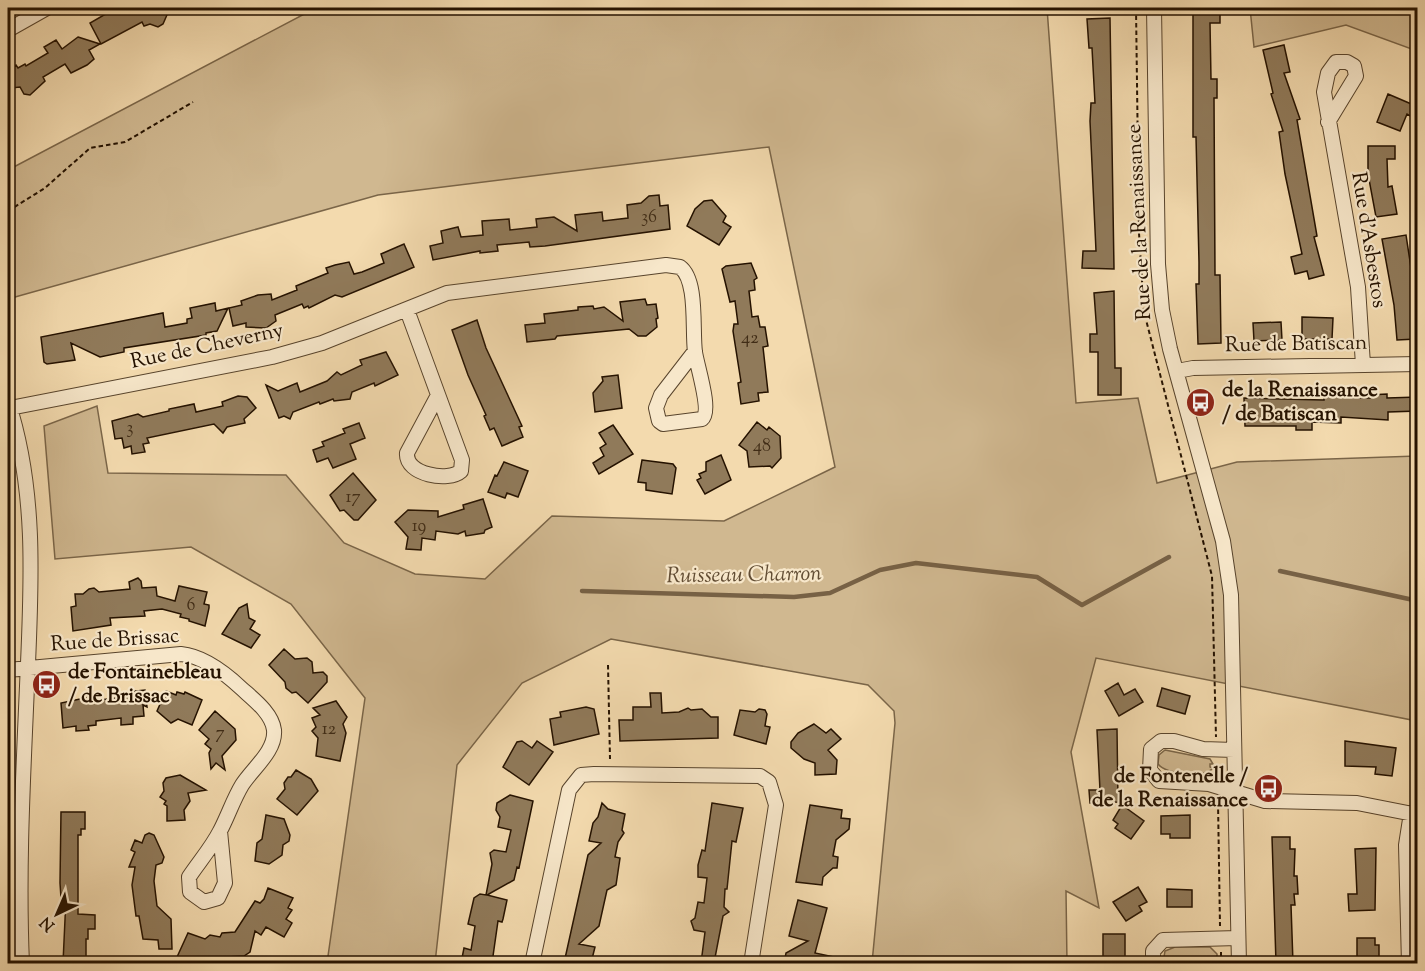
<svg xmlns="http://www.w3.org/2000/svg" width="1425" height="971" font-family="'Sorts Mill Goudy',serif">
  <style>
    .green { fill: #d0b890; stroke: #7a6548; stroke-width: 1.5 }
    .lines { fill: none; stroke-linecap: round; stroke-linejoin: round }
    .stream { stroke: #776145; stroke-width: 4.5 }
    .building { fill: #907a5a; stroke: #251200; stroke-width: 1.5 }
    .minor-casing { stroke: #58442c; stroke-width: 16 }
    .path { stroke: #251200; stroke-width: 2; stroke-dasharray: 4.5 3; stroke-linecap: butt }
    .minor { stroke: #f7e7ca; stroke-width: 14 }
    .labels { text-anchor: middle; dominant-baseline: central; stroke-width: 4.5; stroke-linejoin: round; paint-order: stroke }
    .number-label { font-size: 18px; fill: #402c16 }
    .street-label { font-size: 21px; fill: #251200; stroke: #f7e7ca }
    .poi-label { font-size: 21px; font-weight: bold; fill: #251200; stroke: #f7e7ca; text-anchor: start }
    .water-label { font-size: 22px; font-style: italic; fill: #624d34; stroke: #f7e7ca }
  </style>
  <rect width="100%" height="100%" fill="#f3daae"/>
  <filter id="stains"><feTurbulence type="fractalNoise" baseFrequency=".00333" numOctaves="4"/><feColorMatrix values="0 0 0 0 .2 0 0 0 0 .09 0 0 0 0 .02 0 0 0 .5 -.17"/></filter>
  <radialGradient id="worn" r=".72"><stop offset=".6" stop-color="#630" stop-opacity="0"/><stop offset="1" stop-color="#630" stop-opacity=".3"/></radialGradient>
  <path class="green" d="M355,8H1047L1076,403L1138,398L1157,483L1237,462L1417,456V721L1096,658L1071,752L1099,908L1066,891L1067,963H872L895,723L894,711L868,685L611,639L522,683L457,765L435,963H327L365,698L291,604L191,547L55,559L44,426L97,406L108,473L286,475L344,543L415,574L485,579L552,516L724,521L835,467L769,147L378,195L8,299V170L310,11Z
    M1250,8H1417V51L1346,25L1254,47Z
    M1165,750L1210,759L1213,764H1210V767L1213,768C1206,778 1166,775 1158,764L1159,755Z
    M1175,947H1210L1217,954V963H1163L1165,951Z"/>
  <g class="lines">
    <path class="stream" d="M1280,571L1418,601
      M582,591L794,597L830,593L880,570L916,563L1037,577L1082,605L1169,557"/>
  </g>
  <path class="building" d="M109,8H170L163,24L158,27L150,24L144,26L142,22L101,44L90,23L111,11Z
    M1193,8H1220V23H1210L1211,79H1217V98H1214L1215,275H1220L1221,343L1198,344L1196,284H1199V262L1196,137H1193Z
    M1110,18L1114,269L1082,268L1083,251H1096L1090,121L1091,103H1095L1092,48H1089L1087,19Z
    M78,37L100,44L89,50L94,59L87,65L71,73L65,64L43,77L45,81L30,95L24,94L20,87L11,88L8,81V70L16,65L18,68L25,64L26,66L48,53L44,47L56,40L62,49Z
    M1284,45L1290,72L1284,73L1300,119L1297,120L1317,236L1314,237L1324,275L1309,279L1307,271L1295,274L1291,257L1302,254L1285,174L1279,132L1283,131L1271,94L1273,93L1263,50Z
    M1388,94L1416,106L1412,117L1407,114L1400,131L1377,122Z
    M1368,146H1395V159H1387L1388,187L1392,186L1397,214L1376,217L1368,174Z
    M659,195L660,206L668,205L670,229L545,246L530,247L529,242L497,245L498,251L480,253V251L433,260L430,246L443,243L441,231L458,227L461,237L483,235L482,221L509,219L510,230L537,227L536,219L554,217L577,231L575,215L602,212L603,221L628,218L627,205L641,203L649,196Z
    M712,200L726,216L723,222L731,227L719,245L687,226L695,209L704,201Z
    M1406,235L1415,294H1413L1416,339L1397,340L1394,305L1382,239Z
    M404,244L414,267L405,271L342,297L335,295L309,308L308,306L304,308L302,304L275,315L276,321L266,328L246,327V323L233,326L229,308L242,305L241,301L258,295L271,294L272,300L297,290L296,286L328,273L326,268L335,265L349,262L354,274L362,272L384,263L381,254Z
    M751,263L757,278L754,280L755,290L749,291L752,317L758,316L760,327H765L768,346L763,347L768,392L758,393L759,401L741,404L738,383L741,382L733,331L734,324H738L735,301L730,302L722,269L726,266Z
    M1114,291L1115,368H1121V395H1098V352H1090V334H1097L1094,293Z
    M645,299L647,305L656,304L658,318L656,319L657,327L646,336H638L629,329L557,336L555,339L527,342L525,325L545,323L544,314L578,310V307L593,306L594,309L604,307L623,321L620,302Z
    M215,303L216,311L228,308L217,331L206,333V335L124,348V352L100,357L71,343L75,360L47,364L44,362L41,337L163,313L165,327L187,323V319L192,318L190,308Z
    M1302,317L1333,318L1332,339H1302Z
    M477,320L486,348L522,426L519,427L523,437L502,446L494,428L490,430L484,416L486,415L468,375L452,330Z
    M1281,322L1282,340L1254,341L1253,323Z
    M386,352L398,375L375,386L374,383L352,392L350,399L334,401L333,399L320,404L319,402L293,412L290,419L284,416L279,418L266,385L278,391L297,383L300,392L327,381L337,372L341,375L362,365L360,360Z
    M618,375L622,408L595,412L593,393L603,381L602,377Z
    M1387,394V398L1418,397V411L1388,412V420L1341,417V423L1312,422V430H1296V426H1245L1244,398L1324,400V397L1370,398L1369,395Z
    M238,396L247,397L256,408L244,419L245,423L227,427L223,433L214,424L147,438L149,443L143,444L145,452L132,454L131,446L124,448L122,438L115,439L112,421L138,414L143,417L169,411V409L194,404L196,412L223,406L222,402Z
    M757,422L767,430L769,427L780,436L781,458L772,468L770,466L749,467L747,451L739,445Z
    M359,423L365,438L350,444L356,459L333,468L328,458L317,462L313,450L324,446L322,442L345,433L343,429Z
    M613,425L633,454L599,474L593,463L604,456L600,448L606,444L599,433Z
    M721,455L731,480L705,494L697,480L701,478L699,474L706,471V462Z
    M642,460L673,464L676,468L672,494L646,490V483L638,482Z
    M504,462L528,471L518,497L507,493L505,498L488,492L495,475L497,476Z
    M353,473L376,500L358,520H354L344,510L340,511L330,495Z
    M483,499L492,527L485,530L484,533L466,536L465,531L458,534L436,531L435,540L422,538L421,550L406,549L408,537L395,522L408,510L438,511V517L464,509L463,505Z
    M138,578L141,581L142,588L156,587L157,596L175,601L179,586L207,592L204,604L209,605V608L205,626L189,621V619L180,617L181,614L162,609L144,611L145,616L110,618L111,625L73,631L71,607L76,606L75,594H83L89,589L94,588L99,592L130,589L129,582Z
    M247,604L249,618L255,621L250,629L260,635L251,648L222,634L239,608Z
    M284,649L295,659L307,658L312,662L313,673L323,672L327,676V682L308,703L296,692L292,693L286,688L285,682L269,665Z
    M1118,683L1124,695L1135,689L1143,702L1119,716L1105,691Z
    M1162,688L1190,696L1185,714L1157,706Z
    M145,690L147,707L143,705L144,716L133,717V724L121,725V718L96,721V725L88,726L89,730L76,731V726L63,728L61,703L99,695V700L127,697V692Z
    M166,691L176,695L177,692L184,694L185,692L202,700L192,725L178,719L171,723L157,711Z
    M650,693H661L662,713L679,712L688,708L691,710L702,709L711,717H718V738L620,741L619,720H633V707H651Z
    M336,701L347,717L343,724L346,733L340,761L316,756L318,738L312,731L316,727L312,718L320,715L313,708Z
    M586,707L594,709L599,734L554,745L550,719L561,717L560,712Z
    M759,709L765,710L767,714L765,726L770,727L766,744L734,735L740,710L755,712Z
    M215,711L235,729L236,740L222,756L225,770L216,763L211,769L209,753L211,749L205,744L209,739L199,730Z
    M814,724L826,733L831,729L841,739L828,750L837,760L836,774L815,775V763L804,759L791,748V742L798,733Z
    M1117,729L1118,802L1090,803L1089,790H1100L1097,730Z
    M522,741L532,748L537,741L553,752L529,785L503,767L517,742Z
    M1345,741L1396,748L1392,776L1375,774L1376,767L1345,766Z
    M296,770L311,779L318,791L297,815L277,799L285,789L284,783L288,777H291Z
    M180,775L206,790L188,793L190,801L184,810L185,820L167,821V806L164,804L166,801L160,797L164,791L163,783L166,778Z
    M510,795L533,801L519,868L517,867L514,880L487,895L507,900L503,919L502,922L498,921L492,963H461L464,948L471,950L475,926L468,924L474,898L480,894L486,895L492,864L490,853L494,850L506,852L511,830L498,827L500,817L496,810L497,803Z
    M602,803L608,809L625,814L622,830L624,833L618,842L615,857L620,858L616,885L607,890L599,926L579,944L595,947L591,963H564L588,855L601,843L589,841L593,823L598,817Z
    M712,803L743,808L736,842L732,841L727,889H725L724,907L729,912L723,916L714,963H701L705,932L694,930L691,921L695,918L698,902L704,903L707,878L698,877V865L702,850L705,851Z
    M810,805L842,810L841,818L850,819L849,829L836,840L833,856L838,857L837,868H833L823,877L822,885L796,882Z
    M1122,805L1144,821L1131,839L1115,828L1118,824L1113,820Z
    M61,812H85V829H81V835H78V914L95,915V929H88V939H86V963H63L66,898H61L60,883Z
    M266,815L284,819L290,835L289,841L283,845L282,855L269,864L255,861L257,843L262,839Z
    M1190,815V838H1170V834H1161V816Z
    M149,833L154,835L164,857L162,863L156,865L154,881L157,906L171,919L172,949H159L158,940L143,939L139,916H136L132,885L135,867H129L135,852L131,850L135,840L142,843L145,835Z
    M1272,837H1290V849H1295L1294,876H1297L1298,894H1294L1295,905H1291L1293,963H1276Z
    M1376,848L1375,910L1349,911L1348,894H1357L1355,849Z
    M1138,887L1147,902L1139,906L1142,911L1126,921L1113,902Z
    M268,888L293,898L288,908L292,910L286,919L292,923L284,937L266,927L261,935L255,931L250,952L244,956L226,957L227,963H192L177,957L188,933L205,939L210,935L220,937L222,933L235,932L255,901L260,903L264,899Z
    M1167,889L1192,890V907H1167Z
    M798,900L827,908L815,953L839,958L838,963H784L786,953L808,941L789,936Z
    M1103,934H1125V961H1103Z
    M1357,938H1375V945H1379V963H1357Z"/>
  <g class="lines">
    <defs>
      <path id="minor" d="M1154,8L1158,264L1162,310L1170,349L1223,541L1231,595L1239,964
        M8,30L47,8
        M1328,122L1356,76L1354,66L1347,62H1336L1328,73L1324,92L1358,287L1363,365
        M407,310L462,460L461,471C449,482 405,475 407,453L437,397
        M1177,371L1193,368L1418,364
        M8,402C38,494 31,592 27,686C23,779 18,871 22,964
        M10,408L272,357L322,343L447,293L666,265L680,267C698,280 692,330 695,352C697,366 712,411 702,419L663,424L659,421L656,408L661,395L695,351
        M8,670L181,654C202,656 225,673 241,688C253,699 272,713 274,730C276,751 252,769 242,785C233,800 228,816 220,831C212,847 199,862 189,877L190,892L204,902L218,898L225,883L220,831
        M1234,750L1203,749L1174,741H1161L1151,749L1150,770L1159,781L1209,784L1265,801L1357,803L1418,815
        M532,964L569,790L581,775L594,774L760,776L769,782L776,805L751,964
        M1153,964V951L1163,940L1238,938
        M1409,964L1406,845L1411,813"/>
    </defs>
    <use href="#minor" class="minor-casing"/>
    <path class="path" d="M1136,8L1139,233L1144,312L1212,576L1216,737
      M8,211L45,188L90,148L125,142L193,102
      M608,665L610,759
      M1218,802L1220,926
      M1221,952V964"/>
    <use href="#minor" class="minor"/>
  </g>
  <defs>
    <symbol id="bus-disc" viewBox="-11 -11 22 22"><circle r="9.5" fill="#8f2418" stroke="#f7e7ca"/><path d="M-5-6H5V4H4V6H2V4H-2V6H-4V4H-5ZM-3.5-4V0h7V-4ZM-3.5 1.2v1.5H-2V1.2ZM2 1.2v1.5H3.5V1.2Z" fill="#fff"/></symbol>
  </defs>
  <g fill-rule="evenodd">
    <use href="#bus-disc" x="1184" y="386" width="33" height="33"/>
    <use href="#bus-disc" x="30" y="668" width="33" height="33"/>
    <use href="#bus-disc" x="1252" y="772" width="33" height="33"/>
  </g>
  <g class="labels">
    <g class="number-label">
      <text x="649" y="218">36</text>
      <text x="750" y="339">42</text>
      <text x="130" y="429">3</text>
      <text x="762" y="447">48</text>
      <text x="353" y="498">17</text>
      <text x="419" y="527">19</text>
      <text x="191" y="606">6</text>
      <text x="329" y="730">12</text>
      <text x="220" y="734">7</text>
    </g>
    <g class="street-label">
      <text transform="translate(1140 222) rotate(-93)">Rue de la Renaissance</text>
      <text transform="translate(1368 240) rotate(81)">Rue d'Asbestos</text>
      <text transform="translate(1296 345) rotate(-1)">Rue de Batiscan</text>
      <text transform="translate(207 347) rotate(-12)">Rue de Cheverny</text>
      <text transform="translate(115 641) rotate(-4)">Rue de Brissac</text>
    </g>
    <g class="poi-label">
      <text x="1222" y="391">de la Renaissance<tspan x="1222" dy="24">/ de Batiscan</tspan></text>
      <text x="68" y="673">de Fontainebleau<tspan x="68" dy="24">/ de Brissac</tspan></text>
      <text x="1248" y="777" text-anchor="end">de Fontenelle /<tspan x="1248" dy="24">de la Renaissance</tspan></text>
    </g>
    <g class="water-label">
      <text transform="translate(744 576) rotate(-1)">Ruisseau Charron</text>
    </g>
  </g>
  <rect width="1425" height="971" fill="none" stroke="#f3daae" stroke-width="30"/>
  <rect x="9" y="9" width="1407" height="953" fill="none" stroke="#251200" stroke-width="3"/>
  <rect x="15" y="15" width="1395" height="941" fill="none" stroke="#251200" stroke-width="1.5"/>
  <g transform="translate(57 914) rotate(224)" stroke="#f7e7ca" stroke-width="4.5" paint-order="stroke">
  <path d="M0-4.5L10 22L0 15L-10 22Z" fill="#251200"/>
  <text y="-9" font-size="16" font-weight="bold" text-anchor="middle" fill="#251200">N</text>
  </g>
  <rect width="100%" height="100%" filter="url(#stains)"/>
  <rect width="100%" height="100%" fill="url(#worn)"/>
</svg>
